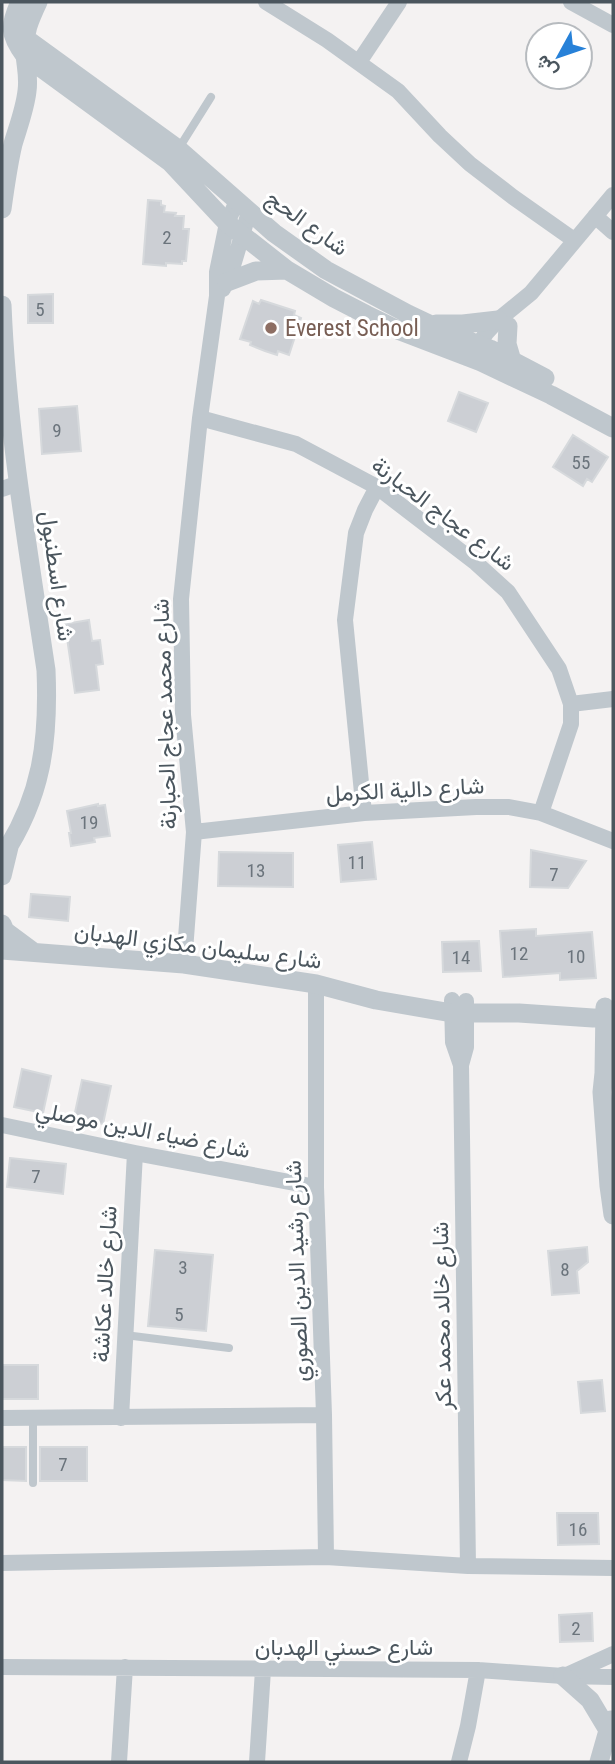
<svg xmlns="http://www.w3.org/2000/svg" width="615" height="1764" font-family="'Roboto Condensed',Vazirmatn,sans-serif">
  <style>
    .building { fill: #cccfd4; stroke: #d6d9dc; stroke-width: 2 }
    .lines { fill: none; stroke-linecap: round; stroke-linejoin: round }
    .service { stroke: #bfc7cd; stroke-width: 8 }
    .minor { stroke: #bfc7cd; stroke-width: 16 }
    .tertiary { stroke: #bfc7cd; stroke-width: 19 }
    .education-dot { fill: #8d6e63; stroke: #fff; stroke-width: 2.5 }
    .labels { text-anchor: middle; dominant-baseline: central; stroke-width: 6; stroke-linejoin: round; paint-order: stroke }
    .number-label { font-size: 19px; fill: #6b747c }
    .street-label { font-size: 23px; fill: #4b565e; stroke: #fff }
    .education-label { font-size: 23px; fill: #785e54; stroke: #fff; text-anchor: start }
  </style>
  <rect width="100%" height="100%" fill="#f4f2f2"/>
  <path class="building" d="M148,200L161,201V205L165,206L164,212L176,213L175,216H184L183,229H189L186,261H182V264L166,263V266L143,264Z
    M53,294V323H28V295Z
    M261,300L295,311L294,315L301,318L289,355L278,351L277,355L265,351L250,345L251,342L240,339L253,301L259,304Z
    M459,392L488,403L476,432L448,421Z
    M77,406L81,451L42,454L39,409Z
    M573,435L608,457L592,482L587,479L583,486L553,467Z
    M89,620L92,641L100,640L103,664L96,665L99,690L75,693L65,624Z
    M98,804V806L105,805L110,836L94,838L95,842L71,846L69,833H71L67,811Z
    M372,842L376,879L341,882L338,845Z
    M531,850L586,861L568,888L530,887Z
    M219,852L293,853V887L218,886Z
    M31,894L70,897L68,921L29,917Z
    M536,929V936L592,932L596,978L560,980V973L503,977L500,931Z
    M479,941L481,971L443,972L442,942Z
    M22,1069L51,1076L43,1113L14,1107Z
    M82,1080L111,1086L103,1124L74,1117Z
    M10,1158L66,1164L63,1194L7,1187Z
    M587,1247L588,1262L577,1271L579,1293L552,1295L548,1251Z
    M155,1250L213,1255L206,1331L148,1326Z
    M2,1365H38V1399H2Z
    M602,1380L605,1411L581,1413L578,1382Z
    M2,1447H26V1481L2,1480Z
    M40,1447H87V1481H40Z
    M557,1513H598L599,1544L558,1545Z
    M592,1613L593,1641L560,1642L559,1615Z"/>
  <g class="lines">
    <path class="service" d="M179,148L211,97
      M125,1335L229,1348
      M33,1483V1418"/>
    <path class="minor" d="M266,2L327,40L398,91L440,136L470,164L513,197L574,240
      M571,2L613,25
      M359,62L399,2
      M595,216L613,232
      M223,289L232,269L249,212
      M473,352L487,332L498,320L531,293L613,195
      M200,418L296,444L377,487L476,563L508,592L559,669L571,704V724L541,813
      M2,489L19,483
      M571,704L613,699
      M364,813L345,620L356,533L365,510L377,487
      M194,832L364,813L476,807H509L541,813L613,841
      M184,964L194,832L183,715L181,599L200,418L217,296V272L227,223L237,201
      M316,984V1187L324,1415L326,1557
      M452,1000L453,1042L461,1065
      M466,1001V1047L461,1065L468,1566
      M2,1125L135,1153L316,1187
      M2,1418L324,1415
      M121,1418L135,1153
      M2,1563L326,1557L468,1566L613,1568
      M2,1667L478,1670L563,1676L613,1677
      M569,1674L613,1654
      M119,1762L125,1667
      M257,1762L263,1670
      M459,1762L468,1726L478,1670"/>
    <path class="tertiary" d="M20,2C9,26 9,34 25,56L170,162L227,223L287,270L334,298L367,315L400,331L481,362L551,395L613,428
      M14,30L178,149L274,233L326,270L408,314L446,332L490,349L545,378
      M2,209C5,187 8,165 13,144C18,127 25,109 27,91C29,77 26,67 25,54C23,34 30,19 38,2
      M227,282L256,271L287,270
      M2,305C7,428 28,549 46,670C49,741 42,797 2,857
      M436,324H463L498,320
      M508,326L507,344L512,361
      M2,876L9,847
      M2,924L5,931L32,951
      M2,950L184,964L316,984L376,1000L452,1013H519L593,1018L613,1017
      M605,1007L604,1073L602,1092L609,1186L613,1215
      M563,1676L590,1700L608,1730
      M599,1762L611,1720"/>
  </g>
  <circle class="education-dot" cx="271" cy="328" r="7"/>
  <g class="labels">
    <g class="number-label">
      <text x="167" y="237">2</text>
      <text x="40" y="309">5</text>
      <text x="57" y="430">9</text>
      <text x="581" y="462">55</text>
      <text x="89" y="822">19</text>
      <text x="357" y="862">11</text>
      <text x="256" y="870">13</text>
      <text x="554" y="874">7</text>
      <text x="519" y="953">12</text>
      <text x="576" y="956">10</text>
      <text x="461" y="957">14</text>
      <text x="36" y="1176">7</text>
      <text x="183" y="1267">3</text>
      <text x="565" y="1269">8</text>
      <text x="179" y="1314">5</text>
      <text x="63" y="1464">7</text>
      <text x="578" y="1529">16</text>
      <text x="576" y="1628">2</text>
    </g>
    <g class="street-label">
      <text transform="translate(307 223) rotate(36)">شارع الحج</text>
      <text transform="translate(443 514) rotate(37)">شارع عجاج الحبارنة</text>
      <text transform="translate(57 576) rotate(82)">شارع اسطنبول</text>
      <text transform="translate(165 714) rotate(-92)">شارع محمد عجاج الحبارنة</text>
      <text transform="translate(405 790) rotate(-3)">شارع دالية الكرمل</text>
      <text transform="translate(198 946) rotate(7)">شارع سليمان مكازي الهدبان</text>
      <text transform="translate(143 1130) rotate(11)">شارع ضياء الدين موصلي</text>
      <text transform="translate(297 1271) rotate(-92)">شارع رشيد الدين الصوري</text>
      <text transform="translate(105 1284) rotate(-87)">شارع خالد عكاشة</text>
      <text transform="translate(442 1316) rotate(-91)">شارع خالد محمد عكر</text>
      <text x="344" y="1647">شارع حسني الهدبان</text>
    </g>
    <g class="education-label">
      <text x="285" y="328">Everest School</text>
    </g>
  </g>
  <rect width="615" height="1764" fill="none" stroke="#4b565e" stroke-width="7"/>
  <g transform="translate(559 56) rotate(230)"><circle r="33" fill="#ffffff" stroke="#b7bbbf" stroke-width="2"/>
  <path d="M0-5L12 26L0 18L-12 26Z" fill="#2781d8"/>
  <text y="-10" font-size="19" font-weight="bold" text-anchor="middle" fill="#4b565e">ش</text>
  </g>
</svg>
